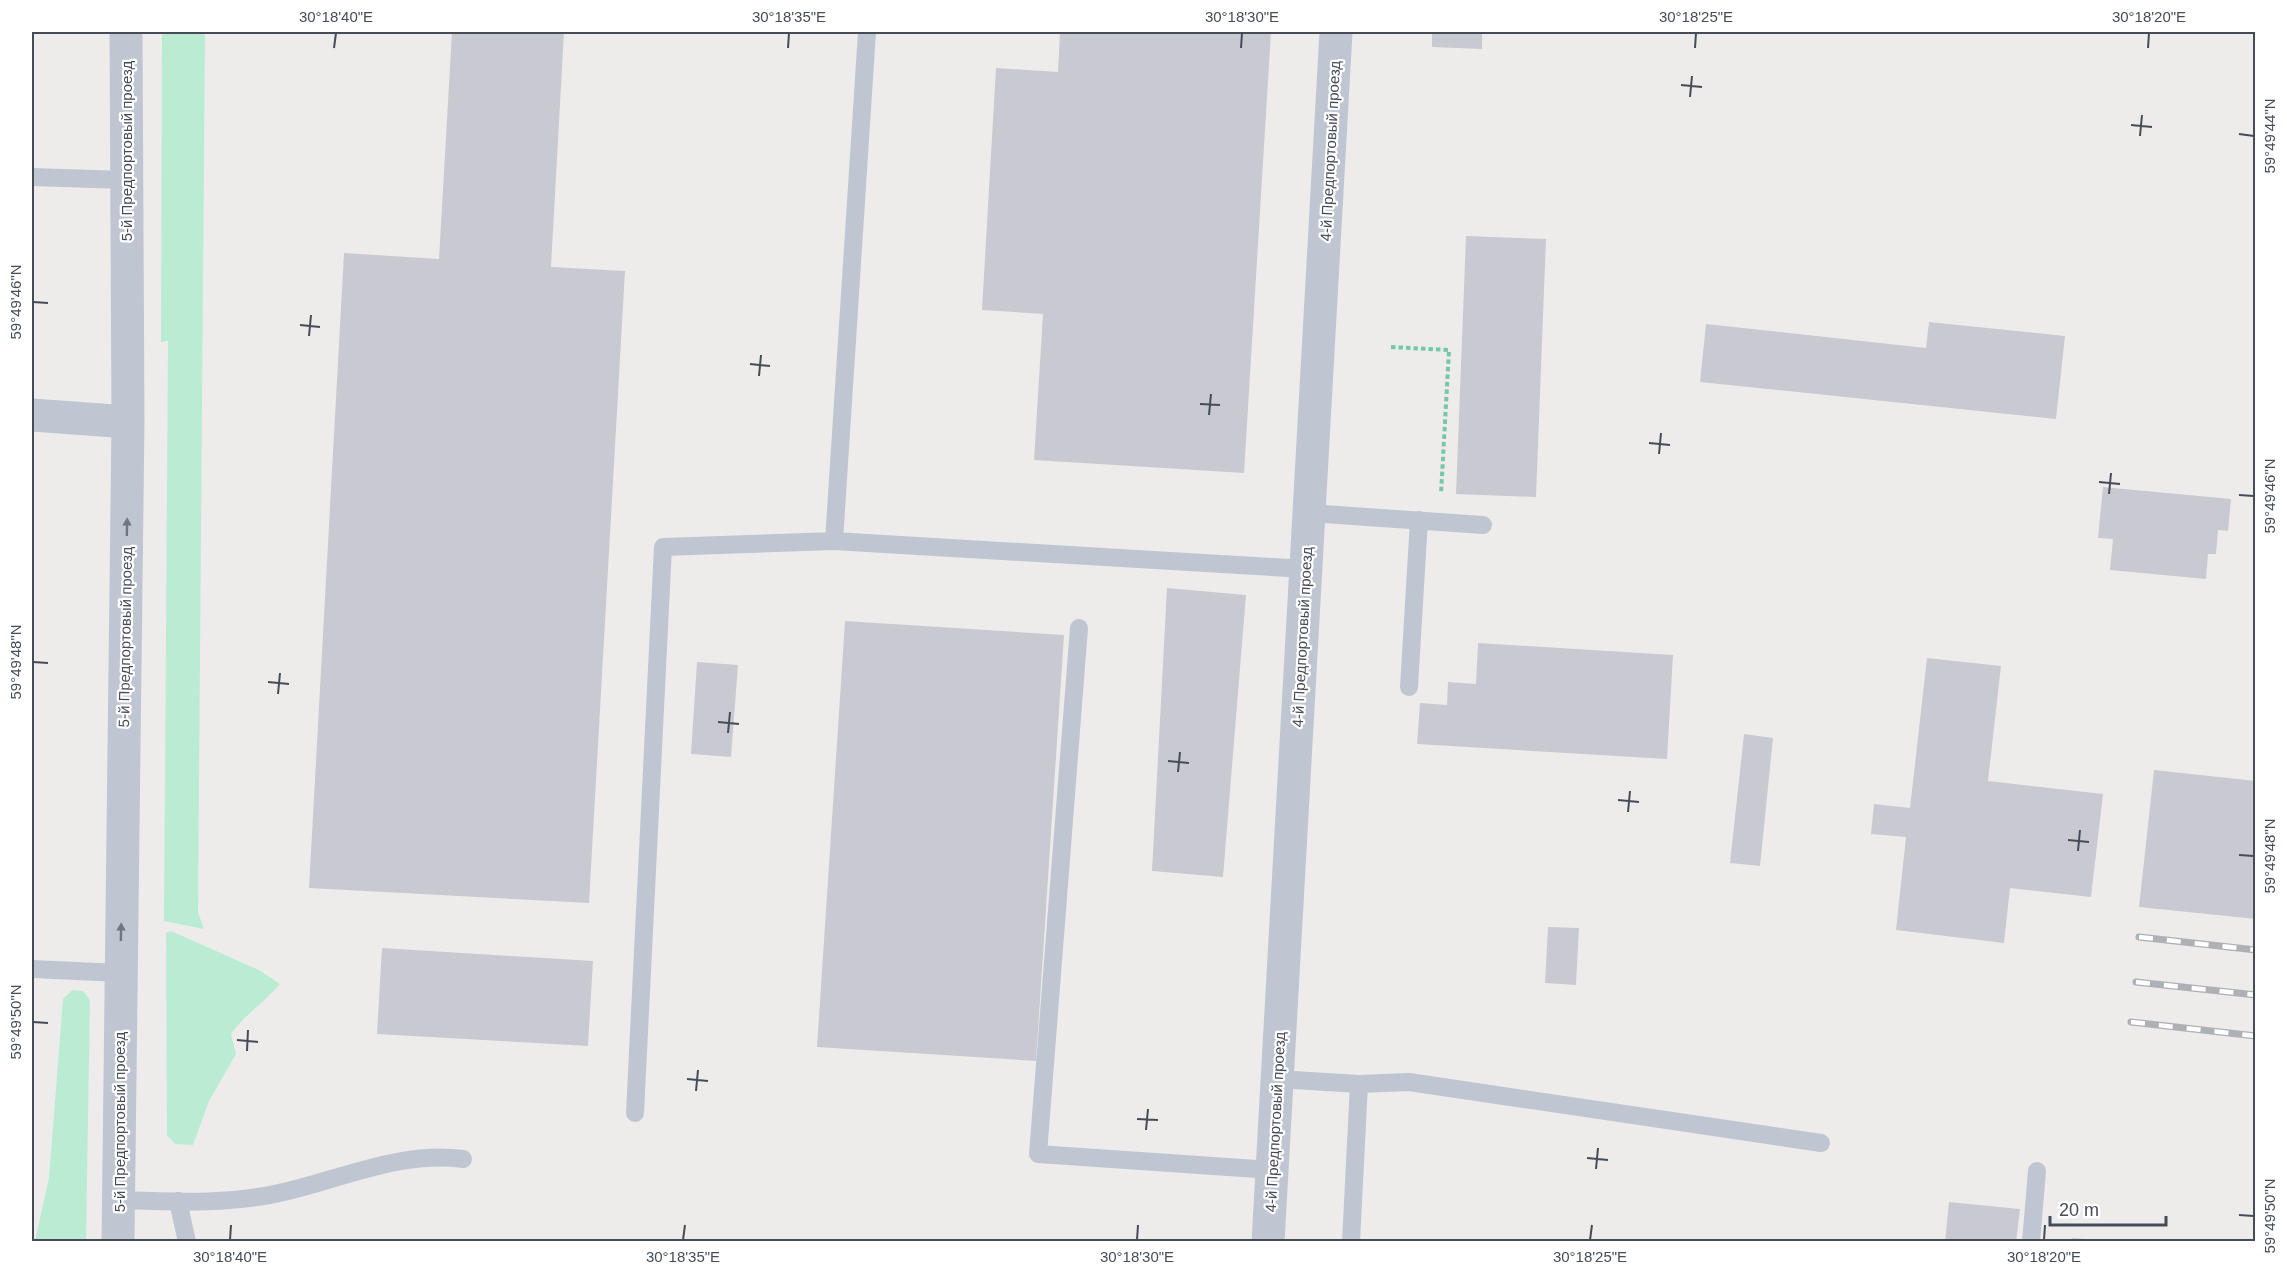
<svg xmlns="http://www.w3.org/2000/svg" width="2287" height="1273" font-family="Helvetica,sans-serif">
  <style>
    .green { fill: #baecd4 }
    .building { fill: #c9cad1 }
    .lines { fill: none; stroke-linecap: round; stroke-linejoin: round }
    .path { stroke: #73c8aa; stroke-width: 4; stroke-dasharray: 4.5 3; stroke-linecap: butt }
    .service { stroke: #bfc6d1; stroke-width: 18 }
    .minor { stroke: #bfc6d1; stroke-width: 33 }
    .rail-casing { stroke: #aeb0b6; stroke-width: 7 }
    .rail { stroke: #fff; stroke-width: 4.5; stroke-dasharray: 14; stroke-linecap: butt }
    .oneway { fill: #707782 }
    .ticks { fill: none; stroke: #454c58; stroke-width: 2 }
    .labels { text-anchor: middle; dominant-baseline: central; stroke-width: 4.5; stroke-linejoin: round; paint-order: stroke }
    .street-label { font-size: 15px; fill: #454c58; stroke: #fff }
    .neatline { fill: none; stroke: #454c58; stroke-width: 2 }
    .ticks-label { font-size: 15px; text-anchor: middle; fill: #454c58 }
  </style>
  <rect width="100%" height="100%" fill="#eeeceb"/>
  <path class="green" d="M162,32H205L198,912L204,929L164,921L168,341L161,342Z
    M171,931L259,970L280,984C264,1003 245,1014 231,1034L236,1054L209,1101L193,1145L175,1144L167,1135L166,933Z
    M72,990L83,991L90,1000L86,1241H35L49,1178L63,999Z"/>
  <path class="building" d="M452,32H564L551,267L625,271L589,903L309,888L344,253L439,259Z
    M1060,32H1271L1244,473L1034,460L1043,314L982,310L996,68L1058,72Z
    M1432,32H1482V49L1432,47Z
    M1466,236L1546,239L1536,497L1456,494Z
    M1929,322L2065,336L2056,419L1700,382L1706,324L1926,348Z
    M2103,487L2231,499L2228,531L2218,530L2216,554H2208L2206,579L2110,570L2113,539L2098,538Z
    M1167,588L1246,595L1223,877L1152,871Z
    M845,621L1064,635L1036,1061L817,1047Z
    M1478,643L1673,655L1667,759L1417,744L1420,703L1447,705L1448,682L1476,684Z
    M1927,658L2001,666L1988,781L2103,794L2091,897L2010,888L2004,943L1896,930L1906,837L1871,834L1874,804L1910,808Z
    M697,662L738,665L731,757L691,754Z
    M1744,734L1773,738L1760,866L1730,863Z
    M2154,770L2256,781V919L2139,907Z
    M1548,927L1579,928L1576,985L1545,983Z
    M382,948L593,961L588,1046L377,1034Z
    M1949,1202L2020,1209L2016,1242H1945Z
    M2072,1238L2097,1240V1242H2072Z"/>
  <g class="lines">
    <path class="path" d="M1391,347L1449,350L1441,494"/>
    <path class="service" d="M32,177L125,180
      M1309,513L1483,525
      M834,541L867,32
      M1079,628L1038,1154L1272,1170
      M1409,687L1419,520
      M32,969L120,973
      M1277,1079L1359,1084L1409,1082L1821,1143
      M635,1113L663,547L834,541L1306,569
      M118,1200C174,1202 233,1205 288,1191C346,1177 403,1151 463,1159
      M178,1201L187,1242
      M1351,1242L1359,1084
      M2031,1242L2037,1171"/>
    <path class="minor" d="M32,415L128,422
      M118,1242L128,422L126,32
      M1268,1242L1336,32"/>
    <defs>
      <path id="rail" d="M2139,937L2256,950
        M2136,982L2256,995
        M2131,1022L2256,1036"/>
    </defs>
    <use href="#rail" class="rail-casing"/>
    <use href="#rail" class="rail"/>
  </g>
  <defs><path id="oneway-solid" d="M-6-.8H1V-3.2L6.5 0L1 3.2V.8H-6Z" transform="scale(1.5)"/></defs>
  <g class="oneway">
    <use href="#oneway-solid" transform="translate(127 527) rotate(-89)"/>
    <use href="#oneway-solid" transform="translate(121 932) rotate(-89)"/>
  </g>
  <path class="ticks" d="M334,48L336,33M788,48L789,33M1241,48L1242,33M1695,48L1696,33M2148,48L2149,33M1681,85L1702,87M1690,97L1692,76M2131,125L2152,127M2239,134L2254,136M2140,136L2142,115M33,302L48,303M300,325L320,327M309,336L311,315M750,364L770,366M759,376L761,355M1200,404L1220,405M1209,415L1211,394M1649,443L1670,445M1659,454L1661,433M2099,482L2120,484M2109,494L2111,473M2239,495L2254,496M33,662L48,663M268,682L289,684M278,694L280,673M718,722L739,724M728,733L730,712M1168,761L1189,763M1178,772L1180,752M1618,800L1639,802M1628,812L1630,791M2068,840L2089,842M2078,851L2080,830M2239,855L2254,856M33,1022L48,1023M237,1040L258,1042M247,1051L248,1030M687,1079L708,1081M696,1091L698,1070M1137,1119L1158,1120M1146,1130L1148,1109M1587,1158L1608,1160M1596,1169L1598,1148M2239,1215L2254,1216M230,1240L231,1225M683,1240L685,1225M1137,1240L1138,1225M1590,1240L1592,1225M2044,1240L2045,1225"/>
  <g class="labels">
    <g class="street-label">
      <text transform="translate(126 151) rotate(-90)">5-й Предпортовый проезд</text>
      <text transform="translate(1330 151) rotate(-87)">4-й Предпортовый проезд</text>
      <text transform="translate(125 637) rotate(-89)">5-й Предпортовый проезд</text>
      <text transform="translate(1302 637) rotate(-87)">4-й Предпортовый проезд</text>
      <text transform="translate(119 1122) rotate(-90)">5-й Предпортовый проезд</text>
      <text transform="translate(1275 1122) rotate(-87)">4-й Предпортовый проезд</text>
    </g>
  </g>
  <rect width="2287" height="1273" fill="none" stroke="#ffffff" stroke-width="66"/>
  <path d="M2050 1216v9h116v-9" fill="none" stroke="#454c58" stroke-width="3"/>
  <text x="2059" y="1216" font-size="18" fill="#454c58" stroke="#ffffff" stroke-width="4.5" paint-order="stroke">20 m</text>
  <rect x="33" y="33" width="2221" height="1207" class="neatline"/>
  <g class="ticks-label">
    <text x="336" y="22">30°18'40"E</text>
    <text x="789" y="22">30°18'35"E</text>
    <text x="1242" y="22">30°18'30"E</text>
    <text x="1696" y="22">30°18'25"E</text>
    <text x="2149" y="22">30°18'20"E</text>
    <text transform="translate(2270 136) rotate(-90)" y="5">59°49'44"N</text>
    <text transform="translate(16 302) rotate(-90)" y="5">59°49'46"N</text>
    <text transform="translate(2270 496) rotate(-90)" y="5">59°49'46"N</text>
    <text transform="translate(16 662) rotate(-90)" y="5">59°49'48"N</text>
    <text transform="translate(2270 856) rotate(-90)" y="5">59°49'48"N</text>
    <text transform="translate(16 1022) rotate(-90)" y="5">59°49'50"N</text>
    <text transform="translate(2270 1216) rotate(-90)" y="5">59°49'50"N</text>
    <text x="230" y="1262">30°18'40"E</text>
    <text x="683" y="1262">30°18'35"E</text>
    <text x="1137" y="1262">30°18'30"E</text>
    <text x="1590" y="1262">30°18'25"E</text>
    <text x="2044" y="1262">30°18'20"E</text>
  </g>
</svg>
